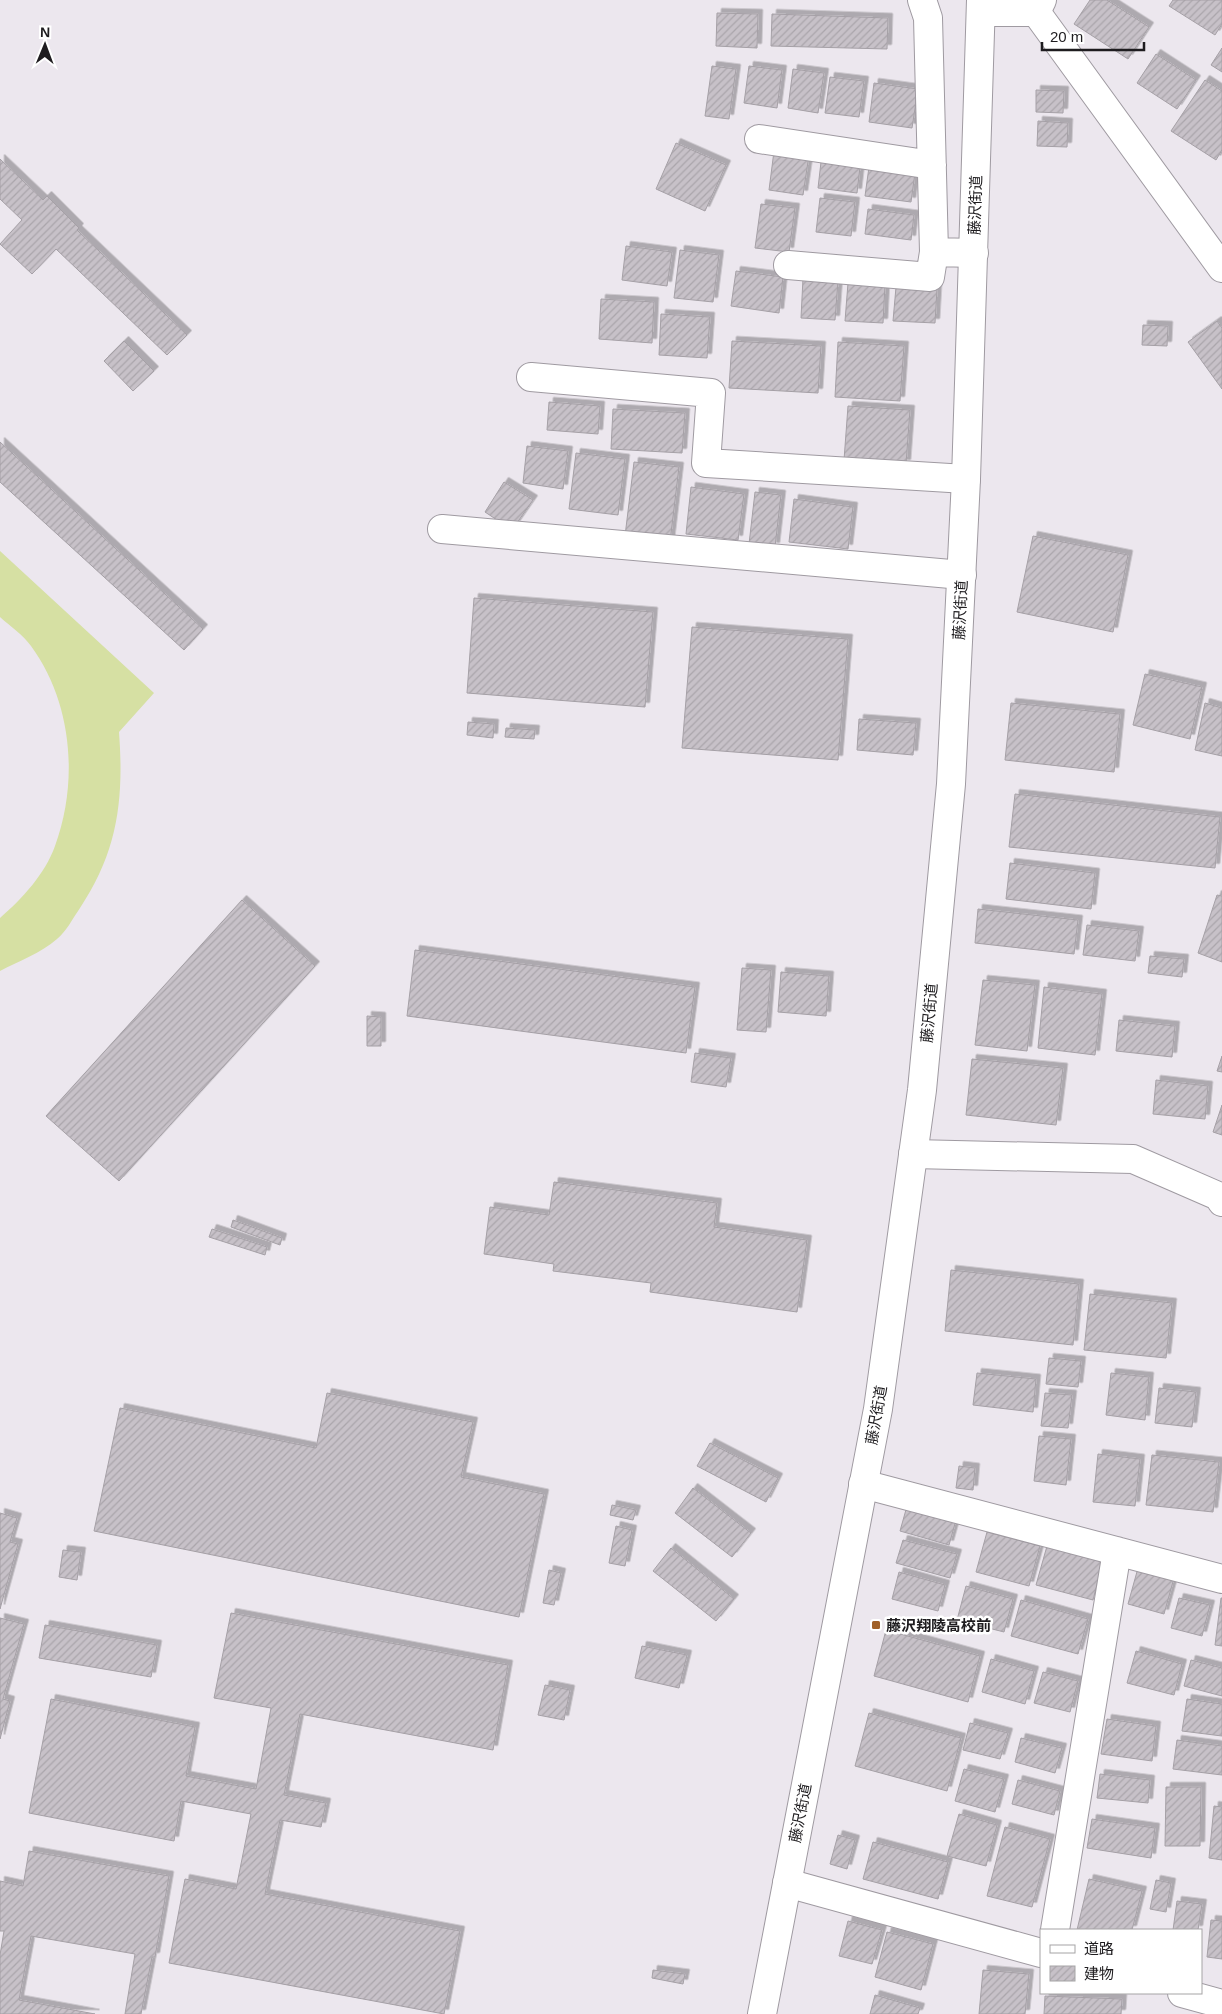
<svg xmlns="http://www.w3.org/2000/svg" width="1222" height="2014" font-family="Helvetica,'Noto Sans JP',sans-serif">
  <style>
    .pitch { fill: #d6e0a3 }
    .building { fill: url(#building-hatch); stroke: #a5a0a6; filter: url(#shadow) }
    .lines { fill: none; stroke-linecap: round; stroke-linejoin: round }
    .street-casing { stroke: #9f9aa1; stroke-width: 30 }
    .secondary-casing { stroke: #9f9aa1; stroke-width: 30 }
    .highway-casing { stroke: #9f9aa1; stroke-width: 30 }
    .street { stroke: #fff; stroke-width: 28 }
    .secondary { stroke: #fff; stroke-width: 28 }
    .highway { stroke: #fff; stroke-width: 28 }
    .poi-dot { fill: #a06128; stroke: #fff; stroke-width: 2 }
    .labels { text-anchor: middle; dominant-baseline: central; stroke-width: 5; stroke-linejoin: round; paint-order: stroke }
    .street-label { font-size: 15px; fill: #1e1c1f; stroke: #fff }
    .poi-label { font-size: 15px; font-weight: bold; fill: #1e1c1f; stroke: #fff; text-anchor: start }
  </style>
  <defs>
    <pattern id="building-hatch" width="6" height="6" patternUnits="userSpaceOnUse" patternTransform="scale(1.25)"><rect width="6" height="6" fill="#c7c1c8"/><path d="M-1 1l2-2M0 6l6-6M5 7l2-2" fill="none" stroke="#aaa5ab"/></pattern>
    <filter id="shadow"><feDropShadow dx="4.5" dy="-4.5" stdDeviation="0" flood-color="#0004"/></filter>
  </defs>
  <rect width="100%" height="100%" fill="#ece7ee"/>
  <path class="pitch" d="M0,551L154,693L119,732C124,799 118,851 80,908C73,918 66,932 57,939C41,953 19,961 0,971V918C22,899 45,874 55,846C79,780 72,702 31,646C23,635 10,626 0,617Z"/>
  <path class="building" d="M1090,0H1107L1149,27L1128,59L1074,24Z
    M1173,0H1222V24L1215,35L1169,6Z
    M717,13L758,14L757,48L716,46Z
    M772,14L888,18L887,49L771,46Z
    M1222,48V72L1211,65Z
    M1156,54L1196,80L1177,109L1137,83Z
    M712,66L736,69L729,119L705,116Z
    M749,66L782,70L777,108L744,103Z
    M793,69L824,73L818,113L788,108Z
    M830,77L864,81L859,117L825,113Z
    M1205,80L1222,91V150L1216,160L1171,131Z
    M874,83L918,89L912,128L869,122Z
    M1036,90L1064,91L1063,113L1036,112Z
    M1038,121L1068,123L1067,147L1037,146Z
    M676,143L726,165L705,211L656,189Z
    M774,151L809,155L803,195L769,190Z
    M0,159L43,200L47,196L79,228L77,230L187,335L167,355L56,249L32,274L0,244L22,220L0,199Z
    M821,162L860,167L857,193L818,188Z
    M869,167L915,173L911,202L865,196Z
    M820,198L855,202L851,236L816,232Z
    M761,204L795,208L789,252L755,248Z
    M868,209L914,215L911,240L865,234Z
    M626,246L672,252L667,286L622,280Z
    M680,250L719,255L713,302L674,298Z
    M736,271L783,277L779,313L731,306Z
    M803,278L838,281L835,320L801,318Z
    M848,283L885,285L883,323L845,321Z
    M896,287L937,289L935,323L893,321Z
    M601,299L654,302L652,343L599,339Z
    M661,314L710,317L707,358L659,355Z
    M1217,321L1222,328V389L1188,342Z
    M1143,325L1168,326L1167,346L1142,345Z
    M124,341L154,371L133,391L104,361Z
    M732,341L821,346L818,393L729,388Z
    M838,342L904,346L900,401L835,397Z
    M549,402L600,406L598,434L547,430Z
    M848,406L910,410L906,464L844,460Z
    M613,409L685,413L682,453L611,449Z
    M0,442L203,629L184,650L0,482Z
    M527,446L568,451L563,489L523,483Z
    M576,453L625,459L618,515L569,509Z
    M634,462L679,467L670,542L625,536Z
    M504,482L533,500L512,530L485,512Z
    M691,487L744,494L738,540L686,534Z
    M755,492L781,495L775,547L749,544Z
    M794,499L853,507L848,549L789,542Z
    M1033,536L1128,555L1113,632L1017,612Z
    M474,598L653,612L645,707L467,693Z
    M692,627L848,639L838,760L682,748Z
    M1145,674L1202,687L1190,739L1133,725Z
    M1011,703L1120,714L1114,772L1005,760Z
    M1205,703L1222,708V756L1195,750Z
    M859,719L916,723L913,755L857,750Z
    M468,722L494,724L493,738L467,735Z
    M506,728L535,730L534,739L505,737Z
    M1015,794L1220,817L1215,868L1009,847Z
    M1010,863L1095,873L1091,909L1006,899Z
    M1217,895L1222,896V962L1198,953Z
    M242,900L315,966L119,1181L46,1116Z
    M978,909L1078,920L1074,954L975,943Z
    M1087,925L1139,931L1135,961L1083,955Z
    M415,950L695,987L686,1053L407,1016Z
    M1150,956L1184,959L1182,977L1148,973Z
    M742,968L771,970L766,1032L737,1030Z
    M781,972L829,976L826,1016L778,1012Z
    M983,980L1035,985L1027,1051L975,1045Z
    M1044,987L1102,994L1095,1055L1038,1048Z
    M367,1016L381,1017V1046H367Z
    M1119,1020L1175,1026L1172,1057L1116,1051Z
    M695,1053L731,1058L726,1087L691,1082Z
    M1222,1056V1072L1217,1071Z
    M972,1059L1063,1068L1056,1125L966,1115Z
    M1156,1080L1208,1086L1205,1119L1153,1114Z
    M1222,1105V1135L1213,1132Z
    M554,1182L717,1203L714,1227L807,1240L797,1312L650,1292L651,1283L553,1271L554,1264L484,1254L490,1207L549,1215Z
    M233,1220L282,1238L280,1245L231,1227Z
    M212,1229L267,1247L265,1255L209,1237Z
    M951,1270L1079,1284L1073,1345L945,1331Z
    M1090,1294L1172,1303L1166,1358L1084,1350Z
    M1049,1358L1081,1361L1078,1387L1046,1384Z
    M977,1373L1036,1379L1033,1412L973,1405Z
    M1111,1373L1149,1377L1145,1420L1106,1415Z
    M1159,1388L1196,1392L1192,1427L1155,1423Z
    M327,1393L473,1422L461,1477L544,1494L519,1617L94,1531L120,1408L316,1448Z
    M1045,1393L1072,1395L1068,1428L1041,1426Z
    M1039,1436L1071,1439L1066,1485L1034,1481Z
    M710,1443L778,1478L766,1502L697,1466Z
    M1098,1454L1140,1459L1135,1506L1093,1502Z
    M1152,1455L1219,1462L1213,1512L1146,1505Z
    M959,1466L975,1468L973,1490L956,1488Z
    M693,1488L751,1533L732,1557L675,1513Z
    M612,1505L636,1510L633,1520L610,1515Z
    M907,1506L956,1520L949,1545L900,1531Z
    M0,1513L17,1518L10,1542L18,1544L0,1609Z
    M616,1526L632,1530L625,1566L609,1563Z
    M987,1532L1040,1546L1029,1586L976,1572Z
    M903,1540L957,1554L950,1578L896,1563Z
    M1047,1546L1103,1561L1093,1600L1036,1585Z
    M671,1548L734,1599L716,1621L653,1571Z
    M63,1550L81,1552L77,1580L59,1577Z
    M1138,1568L1174,1578L1164,1614L1128,1604Z
    M549,1570L561,1573L554,1605L543,1603Z
    M899,1572L945,1585L938,1611L892,1599Z
    M966,1586L1013,1599L1004,1632L957,1620Z
    M1179,1598L1210,1605L1202,1636L1171,1628Z
    M1221,1598H1222V1646L1215,1645Z
    M1021,1600L1088,1619L1078,1654L1011,1636Z
    M231,1613L508,1665L493,1750L300,1714L284,1795L326,1803L321,1827L280,1820L265,1894L460,1931L444,2014L169,1963L185,1879L236,1889L251,1814L181,1801L174,1841L29,1813L51,1699L195,1727L186,1776L256,1789L271,1708L214,1698Z
    M0,1618L24,1624L3,1699L10,1701L0,1739Z
    M45,1625L157,1645L151,1677L39,1658Z
    M886,1630L980,1656L968,1702L874,1676Z
    M642,1646L687,1655L679,1688L635,1678Z
    M1136,1651L1182,1664L1174,1695L1127,1683Z
    M991,1659L1034,1671L1025,1704L982,1692Z
    M1191,1660L1222,1668V1696L1184,1686Z
    M1043,1672L1078,1681L1070,1712L1034,1703Z
    M545,1685L570,1690L564,1720L538,1715Z
    M1187,1699L1222,1704V1736L1182,1731Z
    M869,1713L961,1738L947,1791L855,1766Z
    M1107,1719L1156,1726L1152,1761L1101,1754Z
    M970,1723L1008,1733L1000,1759L963,1750Z
    M1021,1738L1062,1748L1055,1773L1015,1762Z
    M1177,1740L1222,1746V1775L1173,1769Z
    M964,1769L1004,1779L995,1812L955,1801Z
    M1100,1774L1150,1780L1148,1803L1097,1798Z
    M1018,1780L1060,1791L1054,1815L1012,1804Z
    M1166,1787H1201L1200,1846H1165Z
    M1214,1806L1222,1807V1860L1209,1858Z
    M959,1814L997,1825L986,1866L947,1856Z
    M1092,1819L1155,1828L1151,1858L1087,1848Z
    M1005,1827L1050,1839L1032,1907L987,1896Z
    M838,1835L855,1840L847,1869L830,1864Z
    M873,1842L948,1862L938,1899L863,1879Z
    M29,1851L169,1876L155,1957H152L141,2014H125L135,1954L31,1936L19,2000L95,2014H0V1955L4,1931H0V1881L23,1886Z
    M1089,1879L1142,1891L1132,1930H1077Z
    M1156,1880L1171,1883L1166,1912L1150,1909Z
    M1177,1901L1202,1904L1198,1930H1173Z
    M1211,1920L1222,1921V1959L1207,1957Z
    M848,1921L882,1930L872,1964L839,1956Z
    M887,1932L933,1944L921,1990L875,1977Z
    M653,1970L685,1974L683,1984L652,1978Z
    M983,1970L1029,1974L1025,2014H979Z
    M875,1995L920,2008L918,2014H870Z
    M1045,1996L1122,1999L1121,2014H1044Z"/>
  <g class="lines">
    <defs>
      <path id="street" d="M922,0L928,18L934,252L974,253
        M1036,12L1222,268
        M759,139L932,165
        M788,265L930,277L934,252
        M531,377L711,393L706,463L966,479
        M442,529L962,575
        M913,1154L1133,1159L1218,1196L1222,1202
        M863,1484L1222,1579
        M787,1883L1041,1953
        M1055,1930L1117,1551
        M1182,1993L1222,2004"/>
      <path id="secondary" d="M981,12H1036L1042,0"/>
      <path id="highway" d="M762,2014L878,1409L922,1090L951,784L966,479L981,0"/>
    </defs>
    <use href="#street" class="street-casing"/>
    <use href="#secondary" class="secondary-casing"/>
    <use href="#highway" class="highway-casing"/>
    <use href="#street" class="street"/>
    <use href="#secondary" class="secondary"/>
    <use href="#highway" class="highway"/>
  </g>
  <rect class="poi-dot" x="871" y="1620" width="10" height="10" rx="2.5"/>
  <g class="labels">
    <g class="street-label">
      <text transform="translate(975 205) rotate(-88)">藤沢街道</text>
      <text transform="translate(960 610) rotate(-87)">藤沢街道</text>
      <text transform="translate(929 1013) rotate(-85)">藤沢街道</text>
      <text transform="translate(876 1415) rotate(-80)">藤沢街道</text>
      <text transform="translate(800 1813) rotate(-79)">藤沢街道</text>
    </g>
    <g class="poi-label">
      <text x="886" y="1625">藤沢翔陵高校前</text>
    </g>
  </g>
  <rect x="1040" y="1929" width="162" height="65" fill="#ffffff" stroke="#a5a4a5"/>
  <rect x="1050" y="1945" width="25" height="8" fill="#ffffff" stroke="#a5a4a5"/>
  <text x="1084" y="1954" font-size="15" fill="#1e1c1f">道路</text>
  <rect x="1050" y="1966" width="25" height="15" fill="url(#building-hatch)" stroke="#a5a4a5"/>
  <text x="1084" y="1979" font-size="15" fill="#1e1c1f">建物</text>
  <g transform="translate(45 45) rotate(1)" stroke="#ffffff" stroke-width="4" paint-order="stroke">
  <path d="M0-4L9 19L0 12L-9 19Z" fill="#1e1c1f"/>
  <text y="-8" font-size="14" font-weight="bold" text-anchor="middle" fill="#1e1c1f">N</text>
  </g>
  <path d="M1042 42v8h102v-8" fill="none" stroke="#1e1c1f" stroke-width="2.5"/>
  <text x="1050" y="42" font-size="15" fill="#1e1c1f" stroke="#ffffff" stroke-width="4" paint-order="stroke">20 m</text>
</svg>
